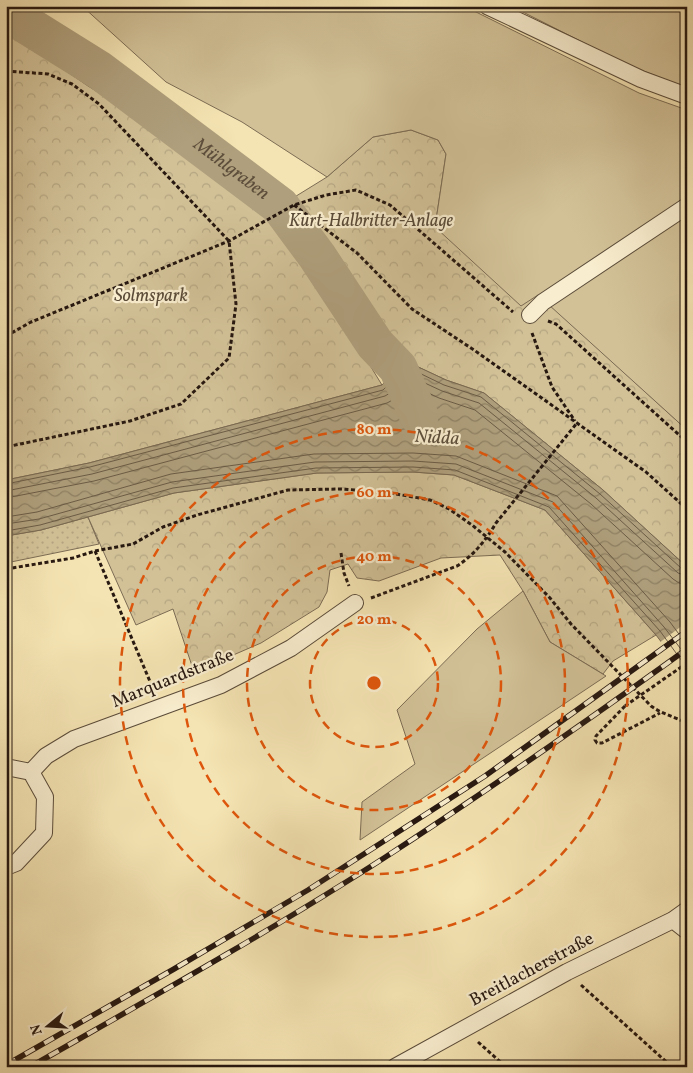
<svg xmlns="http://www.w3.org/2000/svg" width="693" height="1073" font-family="Vollkorn,serif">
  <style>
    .grass { fill: url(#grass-dots); stroke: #7c6c54 }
    .park { fill: url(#park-crowns); stroke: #7c6c54 }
    .garden { fill: #d2c197; stroke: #7c6c54 }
    .water { fill: url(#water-waves); stroke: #796951 }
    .pier { fill: #f5e4b3 }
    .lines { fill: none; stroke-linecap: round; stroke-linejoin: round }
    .shore { stroke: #6b5c46; stroke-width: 1 }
    .river { stroke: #af9f7c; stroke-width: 39 }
    .street-casing { stroke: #5a4b39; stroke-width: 18 }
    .path { stroke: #271810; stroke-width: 3; stroke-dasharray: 4 2.5; stroke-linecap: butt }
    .street { stroke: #f8edce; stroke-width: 16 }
    .rail-casing { stroke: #271810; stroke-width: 5.5 }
    .rail { stroke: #f8edce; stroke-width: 4; stroke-dasharray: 11; stroke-linecap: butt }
    .path-bridge { stroke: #271810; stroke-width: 3; stroke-dasharray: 4 2.5; stroke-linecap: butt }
    .ring { fill: none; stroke: #de560c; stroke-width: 2.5; stroke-dasharray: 9 6 }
    .labels { text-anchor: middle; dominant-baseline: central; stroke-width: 4.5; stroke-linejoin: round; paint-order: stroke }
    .park-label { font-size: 18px; font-style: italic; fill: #5a4b38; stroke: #f8edce }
    .street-label { font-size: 18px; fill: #271810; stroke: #f8edce }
    .water-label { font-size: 19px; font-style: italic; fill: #5d4e3b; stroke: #f8edce }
    .centre { fill: #de560c; stroke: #f8edce; stroke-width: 2.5 }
    .ring-label { font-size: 15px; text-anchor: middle; font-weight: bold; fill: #de560c; stroke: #f8edce; stroke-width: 4.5; stroke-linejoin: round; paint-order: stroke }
  </style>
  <defs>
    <pattern id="grass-dots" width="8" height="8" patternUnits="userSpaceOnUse" patternTransform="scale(1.25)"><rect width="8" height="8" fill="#d2c197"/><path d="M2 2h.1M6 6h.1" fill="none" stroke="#b4a581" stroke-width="1.8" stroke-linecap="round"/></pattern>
    <pattern id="park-crowns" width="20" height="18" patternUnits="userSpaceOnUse" patternTransform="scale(1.25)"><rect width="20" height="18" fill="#d2c197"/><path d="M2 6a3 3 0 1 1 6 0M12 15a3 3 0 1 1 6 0" fill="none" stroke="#b4a581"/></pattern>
    <pattern id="water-waves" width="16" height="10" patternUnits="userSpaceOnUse" patternTransform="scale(1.25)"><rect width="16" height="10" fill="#af9f7c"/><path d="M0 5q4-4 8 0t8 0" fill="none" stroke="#8e8164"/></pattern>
  </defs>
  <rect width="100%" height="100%" fill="#f5e4b3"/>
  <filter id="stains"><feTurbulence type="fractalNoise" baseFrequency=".004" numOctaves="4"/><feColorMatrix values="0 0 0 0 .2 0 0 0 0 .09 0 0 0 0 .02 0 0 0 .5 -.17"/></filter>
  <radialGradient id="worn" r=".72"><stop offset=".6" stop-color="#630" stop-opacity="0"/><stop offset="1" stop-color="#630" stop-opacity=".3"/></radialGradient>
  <path class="grass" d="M88,517L99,544L6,563V536L41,530Z"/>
  <path class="park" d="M6,30L88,86L268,199L382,385L89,463L6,480Z
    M411,130L438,140L446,154L435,227L538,294L687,430V567L603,490L484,393L446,380L414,365L317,256L280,206L327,177L373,137Z
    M413,472L454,475L545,510L656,635L613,661L603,674L550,642L523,591L500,555L441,558L379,581L357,578L348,564L330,570L327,592L319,607L261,643L194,672L173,609L136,625L88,517L174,493L317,473Z"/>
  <path class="garden" d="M82,6H464L639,93L687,110V430L538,295L521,306L435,227L446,154L438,140L411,130L373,137L327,177L242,122L166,82Z
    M511,6H687V88L628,65Z
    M523,591L550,642L606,676L360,840L362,802L415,764L397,710L477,629Z"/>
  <path class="water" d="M414,365L446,380L484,393L603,490L687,567V676L656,635L545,510L454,475L413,472L317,473L174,493L41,530L6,536V480L89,463L382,385L398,368Z"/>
  <path class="pier" d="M687,622V673L683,675L659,643Z"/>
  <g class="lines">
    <path class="shore" d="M6,484L90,467L383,390L400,373L413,370L444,385L481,397L600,494L681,568L687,570
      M6,491L92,474L385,396L390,393L403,379L412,377L442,391L479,403L596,498L678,573L687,576
      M6,498L94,481L387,403C397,399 401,387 411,385L439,398L475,410L591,504L673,579L679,583L687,584
      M6,517L37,512L171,474L314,454L413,453L456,456L557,496L670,622L687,645
      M6,524L39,519L172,482L315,462L413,461L456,464L553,502L664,627L687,657
      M6,531L40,525L173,488L316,468L413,467L455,470L549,507L660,631L687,668"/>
    <path class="river" id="s1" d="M6,12L99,70L280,206L317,256L375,344L398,368L419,416"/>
    <defs>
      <path id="street" d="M487,6L641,79L687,96
        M530,315L543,302L687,206
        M6,767L31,772L45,797L44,833L16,863L6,867
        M31,772L46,756L74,739L221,685L291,648L355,603
        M673,920L687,931
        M395,1067L567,972L673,920L687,910"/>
    </defs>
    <use href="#street" class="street-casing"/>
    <path class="path" d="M6,71L48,74L72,84L99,104L229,241L236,304L229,358L181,404L130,421L6,447
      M294,205L357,253L412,309L474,350L646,472L687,509
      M548,321L556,324L687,442
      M532,333L552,387L575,421
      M6,336L31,322L229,241L294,205L326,195L356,190L390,205L513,312
      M95,551L133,544L163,527L197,515L288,490L342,489L385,492L430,500L449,509L472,525L505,552L550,598L571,624L651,706C662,714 675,717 687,723
      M341,553L344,573L349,586
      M6,569L73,558L95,551L154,691
      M371,598L457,566C474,555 486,540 496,523L577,423
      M625,706L596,736L595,740L597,743H602L660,713
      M581,985L672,1067
      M478,1042L506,1067"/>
    <use href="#street" class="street"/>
    <defs>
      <path id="rail" d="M6,1065L174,969L308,890L485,776L687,631
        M30,1067C149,999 269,932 384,858C487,791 587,721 687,649"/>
    </defs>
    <use href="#rail" class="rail-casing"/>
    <use href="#rail" class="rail"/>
    <path class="path-bridge" d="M625,706L687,663"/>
  </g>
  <g class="ring">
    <circle cx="374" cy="683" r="64"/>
    <circle cx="374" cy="683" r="127"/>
    <circle cx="374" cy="683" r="191"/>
    <circle cx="374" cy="683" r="254"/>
  </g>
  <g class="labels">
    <g class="park-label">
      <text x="371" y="221">Kurt-Halbritter-Anlage</text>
      <text x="151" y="296">Solmspark</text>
    </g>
    <g class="street-label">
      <text transform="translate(173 679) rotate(-22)">Marquardstraße</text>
      <text transform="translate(532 970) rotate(-28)">Breitlacherstraße</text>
    </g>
    <g class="water-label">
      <text stroke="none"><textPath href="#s1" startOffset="275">Mühlgraben</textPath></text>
      <text transform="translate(437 438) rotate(3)">Nidda</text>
    </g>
  </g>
  <circle cx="374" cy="683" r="8" class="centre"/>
  <g class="ring-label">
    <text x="374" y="434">80 m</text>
    <text x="374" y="497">60 m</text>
    <text x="374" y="561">40 m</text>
    <text x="374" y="624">20 m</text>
  </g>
  <rect width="693" height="1073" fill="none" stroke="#f5e4b3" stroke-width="25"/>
  <rect x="8" y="8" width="678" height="1058" fill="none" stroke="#271810" stroke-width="2.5"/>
  <rect x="12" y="12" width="668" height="1048" fill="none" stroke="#271810"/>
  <g transform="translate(48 1026) rotate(252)" stroke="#f8edce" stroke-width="4" paint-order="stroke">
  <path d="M0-4L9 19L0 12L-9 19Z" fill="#271810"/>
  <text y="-8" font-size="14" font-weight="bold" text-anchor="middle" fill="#271810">N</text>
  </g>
  <rect width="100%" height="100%" filter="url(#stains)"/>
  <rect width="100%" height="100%" fill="url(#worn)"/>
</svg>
